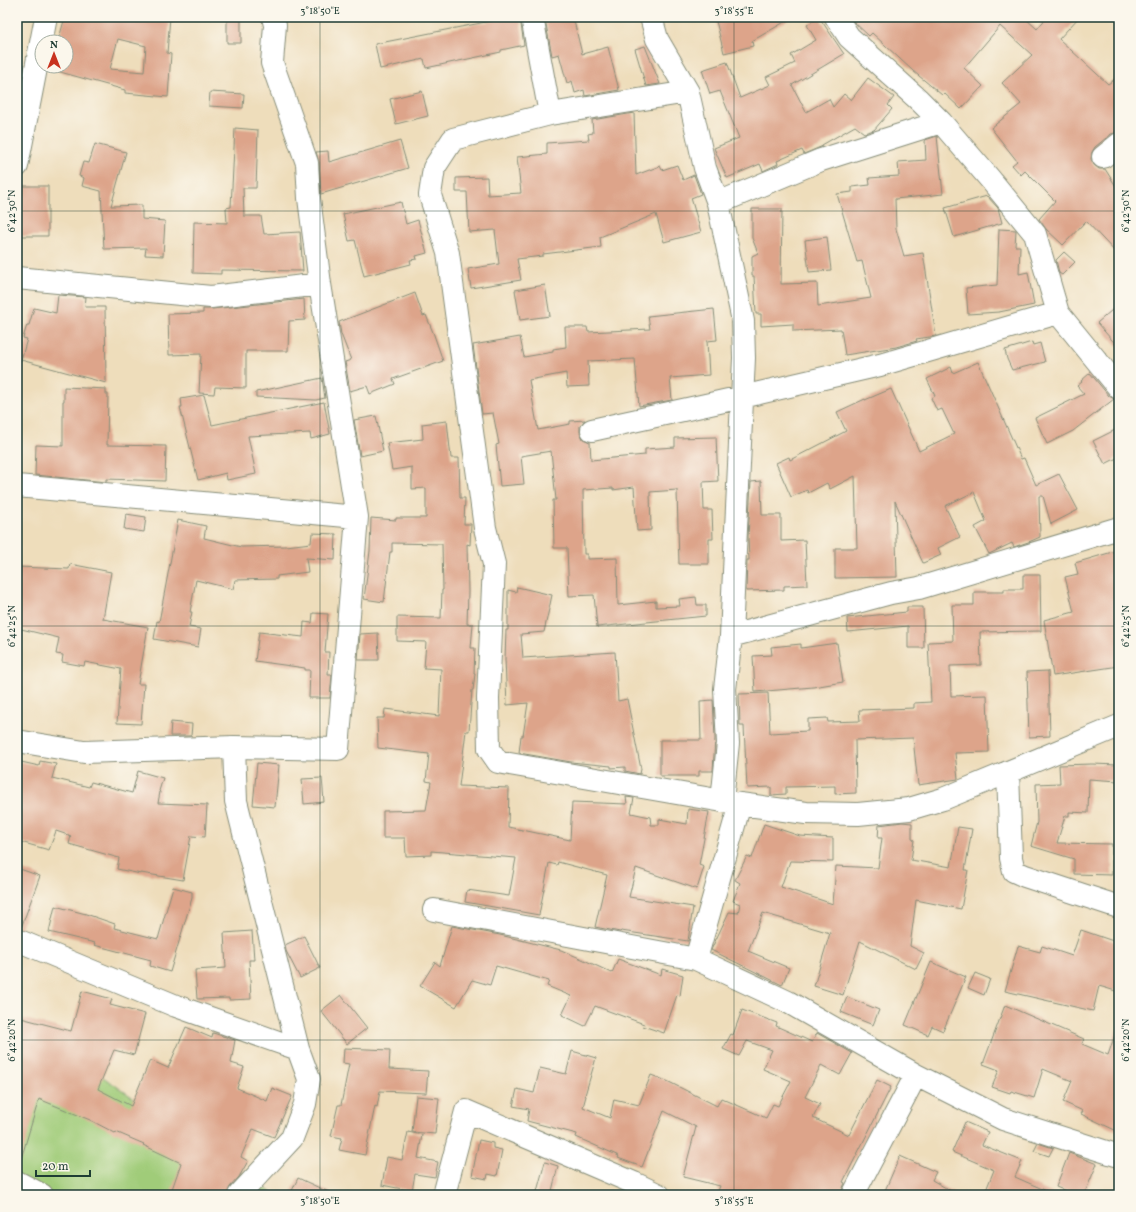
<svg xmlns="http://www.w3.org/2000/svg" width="1136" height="1212" font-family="Vollkorn,serif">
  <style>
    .green { fill: #a0cc79; stroke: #608456 }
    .building { fill: #dda48a; fill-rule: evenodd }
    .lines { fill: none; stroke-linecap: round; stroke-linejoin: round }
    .minor-casing { stroke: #868d78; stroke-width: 24 }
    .minor { stroke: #fff; stroke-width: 22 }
    .ticks { fill: none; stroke: #1f3d34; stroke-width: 1; stroke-opacity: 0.45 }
    .neatline { fill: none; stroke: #1f3d34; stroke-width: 1.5 }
    .ticks-label { font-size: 10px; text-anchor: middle; fill: #1f3d34 }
  </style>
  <rect width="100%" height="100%" fill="#fbf7ec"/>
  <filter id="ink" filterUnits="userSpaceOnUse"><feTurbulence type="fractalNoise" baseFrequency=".025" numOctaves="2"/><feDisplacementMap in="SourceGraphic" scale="8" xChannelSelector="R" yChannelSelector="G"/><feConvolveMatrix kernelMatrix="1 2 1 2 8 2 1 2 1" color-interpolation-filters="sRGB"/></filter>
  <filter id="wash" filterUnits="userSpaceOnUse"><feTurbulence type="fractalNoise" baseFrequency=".012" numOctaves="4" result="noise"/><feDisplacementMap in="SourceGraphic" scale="16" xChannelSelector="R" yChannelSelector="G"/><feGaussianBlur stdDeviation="0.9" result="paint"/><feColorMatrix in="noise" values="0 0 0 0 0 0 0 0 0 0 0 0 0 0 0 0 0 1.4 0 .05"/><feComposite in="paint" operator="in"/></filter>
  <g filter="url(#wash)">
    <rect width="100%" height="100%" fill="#edb"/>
    <path class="green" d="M17,1018L275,1195H17Z"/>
    <g id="blocks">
      <path class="building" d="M65,17H170L167,53L171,54L168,97L125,93V90L53,70L54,66H66V42H58ZM118,39L146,46L144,72L110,69Z
        M227,17H241V43H227Z
        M511,17H520L524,45L501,50V52L426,68L424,59L380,69L375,44Z
        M552,17H573L582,54L608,47L619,90L585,96L584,90L575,93L572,81L567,83L559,54L552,56L545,19Z
        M715,17H793L752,41L753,46L724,53Z
        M819,17L844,54L792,85L806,112L829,99L833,107L844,94L851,100L868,78L894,97L888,105L892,109L874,130L864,133L855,126L822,145L823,146L804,154L802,150L777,161L778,164L763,171L760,164L727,178L714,148L739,138L720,91L710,94L702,70L727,62L740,98L770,85L766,77L795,63L791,55L816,40L807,25Z
        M851,17H1024L1037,29L1047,17H1079L1059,39L1108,84L1119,76V132L1111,134L1095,147L1092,152L1091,159L1094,165L1099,169H1105L1119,191V256L1086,221L1063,245L1046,229L1039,219L1055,201L1025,171L1021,175L1012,165L1017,161L991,128L1021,104L1002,83L1032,55L1000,26L964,68L983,86L961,109L944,93L942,95L913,71L872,33L869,36L854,22Z
        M645,46L660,84L646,86L635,49Z
        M422,91L428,116L396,124L390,99Z
        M210,92L244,94L243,108L209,106Z
        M634,113L636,175L660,166L662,170L677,165L683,180L694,175L701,194L691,198L701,232L664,242L656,214L600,237L601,247L543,254V256L517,259L521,280L471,288L468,269L499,264L495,230L469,232L467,192H456V178L487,177L488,195L521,193L517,157L547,154V143L589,140L588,134L593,133L592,120Z
        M235,128L258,130L256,188H243L244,216H261L264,234L300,232L303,271L221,270V274L193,273L194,222L227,223L226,208L231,207Z
        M937,136L943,194L895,199L896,229L904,256L923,253L936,336L916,339L917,341L896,347L845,355L841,329L793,331V324L761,326V314H756L754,276H752V256L758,253L752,238V209H782L781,284L817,283L818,306L871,298L862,261L857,262L837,194L852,192V187L870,185L869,178L899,176L898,162L926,160L925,140Z
        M400,141L408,168L321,194L319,162L316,152L328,151L329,162Z
        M95,144L126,152L111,206L142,205V219L165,221L163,256L145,255L146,248L104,249L101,191L82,186L84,178L79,176L83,162L89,163Z
        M20,186H48V236H20Z
        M987,196L998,208L1002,223L954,237L945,208Z
        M401,202L406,224L418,220L427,253L416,256L417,259L410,260L411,264L364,276L355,240L349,241L343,214Z
        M999,229L1016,230L1015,246H1020L1019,274L1028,272L1034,305L999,312L968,314L966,288L997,285Z
        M827,237L831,270L809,272L805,240Z
        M1064,252L1075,262L1062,275L1059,273L1056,260Z
        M545,285L550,316L520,320L515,290Z
        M415,293L423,316L426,315L434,335L443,361L393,379L395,384L370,394L367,386L350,391L345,362L351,360L341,334L339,322Z
        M58,295L86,297L85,307H105L106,383L21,360L27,339L23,338L27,325H29L34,308L56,313Z
        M304,299L305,320L289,321L288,351H246V388L215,387L214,394L199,393L201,354L169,355L168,314L203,313V309H212Z
        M1119,304V348L1097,323Z
        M714,309L717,340L707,341L709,375L670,378L672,400L639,406L635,359L588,361L589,386L567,387L566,373L529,380L538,430L570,424V421L585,420L580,426V432L583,439L590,442L591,460L645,455V449L675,447V438L716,437L718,481L703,482L704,510H712L713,539H709V564H679L677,490L650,492L651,530L637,531L634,487L613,490V488L583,490L584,554H587V559L617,558L618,605L656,601V607L680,606L679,599L696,597L697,605H706V616L597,627L594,595L569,596L567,548H554L553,500H556L551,451L521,456L524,484L500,486L496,445L499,444L493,413L482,414L473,345L520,337L524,357L553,352V349L566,347L565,327H587L588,332L650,329L648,316Z
        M1032,342L1033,345L1040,343L1045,362L1012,370L1007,359L1005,350Z
        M978,362L1021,459L1024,458L1036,485L1059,474L1078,510L1051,524L1043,496H1039L1040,537L1031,541L1014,547L1012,543L989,554L975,527L986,521L974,492L945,506L960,537L938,548L941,555L923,563L895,501L897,577L835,578V548H857L855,476L830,489L827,483L808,493L807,490L791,497L776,463L789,457L790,460L846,431L837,412L865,399V400L891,389L919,451L954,434L942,409L937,411L931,398L935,396L927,379L951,367L953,373Z
        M1090,373L1109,396L1114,399L1073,431L1047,444L1035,418L1084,394L1077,386L1082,382L1081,381Z
        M322,378L325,398L316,400L256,397V392Z
        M64,387L106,389V394H108L107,445L166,446L165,481L106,479V482L35,475L36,445L63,446V401H64Z
        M204,395L212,425L324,402L330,434L311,439L310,433L248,436L256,474L227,480L226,473L198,480L180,407H182L181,399Z
        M376,416L383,451L360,456L354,420Z
        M447,421L451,458H459L460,498H465L464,524H471L470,545L467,544L468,592L467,624H473L471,648H475L474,674H475L473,690H472L469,731H466L459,786L509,788L508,827L570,840L572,802L627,804L626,797L634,798L631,813L650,817L651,825H659V819L687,824L688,809L709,812L699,865L704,867L697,889L636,868L629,897L693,907L688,941L621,931L620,932L595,927L607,875L558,862L557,865L549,863L539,915L465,902L467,890L509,896L516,858L431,851V855L406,856L405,838H383V811L426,810L431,782L426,781L429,754L378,748L377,718H384L385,709L439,716L441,669L424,668L426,642L397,641V617L441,618L442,590H443L442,544L392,543V552H390L384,602L364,599L370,551L371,518L396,520V518H426V488L412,489V467L392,470L387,443L423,439L422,424Z
        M1119,428V457L1105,464L1093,441Z
        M761,481L762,515H781V541L805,540L807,585L784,586V590L746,591L747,560H749L748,537L751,482Z
        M126,514L146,517L144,532L124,529Z
        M178,520L206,526L204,538L241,547L286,546L311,543L312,533L336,534L335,560L306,558L308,572L277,576V579L235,580L233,589L196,580L190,612H192L189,627L201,629L198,647L154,639L157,621L159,622Z
        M1119,550V666L1053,676L1044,620L1074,612L1065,577L1078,574L1075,563Z
        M70,564L111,572L103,619L148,627L138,684H144L141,724L117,723L121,669L85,662L84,666L62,662L63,655L56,654L59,638L17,628V567L69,569Z
        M1023,575H1040L1041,631L980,632L981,665L950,666L951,696L987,695L989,752L955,753L958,779L918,785L913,738L855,740L856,793L835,794V786L786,787V794L771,795V787L747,788L744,726H740L739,694L768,693L770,733L808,731V719L827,718L828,722L860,721L859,710L914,708V703L931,702L928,642L953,641L952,605H974V592H1004V589H1023Z
        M517,587L552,595L544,632L521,634L523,658L615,652L618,701L627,699L641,769L640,774L625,771V767L611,768V766L571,762L519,753L521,736H523L528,703L507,705L505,659L506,630H508V590L516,592Z
        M907,607H923L924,648H908V626L848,632L847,618L907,612Z
        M313,613L328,614L325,652H329L328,675H332L330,698H309L310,670H305V668L255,661L259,632L303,637L304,622L312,623Z
        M378,633L379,660H358L360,634Z
        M837,643L843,682L813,687L755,692L753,656L772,655L771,647L801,644V648Z
        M1048,671L1050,736L1029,737L1027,672Z
        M713,700L715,738L713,771H699V776H660V740H701L700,701Z
        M171,722L192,724L191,736H170Z
        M17,761L39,766L40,761L56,764L52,778L89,787L91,782L132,793L138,771L163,778L159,791L160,792L158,803L207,805L205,837L191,836L183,880L141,873V874L117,869L119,858L69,844L71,836L56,831L49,850L17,841Z
        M257,763L279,765L275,807L253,805Z
        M1092,764L1118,765V781L1089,779L1088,813L1069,812V816H1065L1057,843L1112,844V875L1074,874V859L1031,846L1037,822L1036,784L1060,783L1059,765Z
        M322,778L324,802L304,804L302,779Z
        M902,822L912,823V839L914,840L911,860L951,867L958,827L972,829L965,870H968L961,909L916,900L910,946L924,953L916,969L860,941L843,995L814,986L830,933L763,913L748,951L789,968L782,985L711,950L729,912L738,913L740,904L733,901L740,883L735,880L747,856L752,858L764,824L800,836L833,838V862L790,861L781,887L833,904L836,866L878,868L882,838H878L879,825Z
        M17,868L40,876L21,928H17Z
        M173,887L192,892V898L170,972L150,966L151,960L94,945L95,943L49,932L55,906L86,914L115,924L114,928L158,939Z
        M452,926L500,935L561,950L582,959L612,973L618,959L661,975L662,969L683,975L680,996L677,995L664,1033L643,1026L644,1024L595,1006L585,1026L562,1015L571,996L547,986L549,981L496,966L490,985L472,980L456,1007L420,986L435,962L440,966Z
        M1081,930L1119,943V992L1099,986L1093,1011L1005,991L1018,946L1040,952L1042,946L1072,956Z
        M252,931L254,960H249L251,999L229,1000V998L197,999L195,970L226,968L224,933Z
        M304,936L320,968L300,978L286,951L285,945Z
        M931,962L966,977L943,1031L932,1026L928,1035L905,1025Z
        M975,973L990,979L984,995L968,988Z
        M82,991L112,999L110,1005L145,1014L134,1055L114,1050L98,1089L131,1106L150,1060L168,1068L186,1027L212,1038L213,1033L235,1040L231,1063L244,1067L237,1088L267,1101L272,1088L292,1096L274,1137L253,1129L241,1157L248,1161L239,1177L230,1187L227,1195H170L181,1163L143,1145L144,1144L116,1132L115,1133L90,1120L39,1099L21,1159L17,1158V1017L71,1031Z
        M341,995L367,1028L347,1044L321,1011Z
        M847,997L879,1010L873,1025L841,1012Z
        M1005,1005L1084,1039L1082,1044L1108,1055L1117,1029H1119V1132L1081,1114L1083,1111L1063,1102L1072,1081L1043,1069L1034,1098L1011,1091L1010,1093L992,1087L999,1070L983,1064Z
        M742,1010L777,1023L776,1026L812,1042L817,1033L852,1053L840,1075L821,1065L805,1097L820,1104L813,1118L849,1135L877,1080L891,1087L843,1182L845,1183L840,1195H727L718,1191L720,1186L683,1177L696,1127L664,1111L642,1167L618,1158L619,1156L576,1137L577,1134L527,1121L529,1109L513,1106L517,1089L534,1093L540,1068L566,1074L572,1051L596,1058L585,1095L586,1096L583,1107L610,1118L614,1099L639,1105L651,1075L667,1081L717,1106L721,1098L766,1118L773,1104L778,1106L791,1081L763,1069L772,1050L747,1041L739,1056L723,1049L731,1034L733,1035Z
        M344,1048L390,1050L389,1069L428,1071L426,1093L380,1091L377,1107L375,1106L365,1155L339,1150L342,1138L331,1136L338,1105H341L349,1064L343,1063Z
        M416,1096L439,1098L435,1134L412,1132Z
        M965,1122L988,1132L982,1145L1022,1161L1015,1177L1056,1195H984L994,1170L952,1152Z
        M408,1132L422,1135L418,1158L438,1162L435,1177L415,1174L412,1191L382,1185L387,1157L402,1160Z
        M479,1140L493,1143V1148L502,1150L497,1176L488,1174L487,1179L472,1176Z
        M1038,1143L1053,1148L1049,1156L1034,1151Z
        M1069,1153L1097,1164L1084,1195H1076L1056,1187Z
        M900,1156L936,1172L932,1180L958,1195H883Z
        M545,1162L558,1166L551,1195H536Z
        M298,1178L335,1195H290Z"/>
    </g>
  </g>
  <g filter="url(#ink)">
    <use href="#blocks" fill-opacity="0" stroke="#868d78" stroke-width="1"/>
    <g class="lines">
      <defs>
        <path id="minor" d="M532,17L550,114
          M651,17L657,39L688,92L705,168L718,203L743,321L744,358L731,636L725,689L728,743L722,801
          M836,17L849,37L919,100L941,122L990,179L1035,234L1058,313L1119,388
          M688,92L550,114L453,139L434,168L430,195L448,253L485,528L494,564L488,698L489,749L498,762L740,804L806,813L858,814L909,809L943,799L1119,726
          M1103,157L1119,144
          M17,166L46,17
          M718,203L821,160L941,122
          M17,278L211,297L320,284
          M592,430L742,397L880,365L1058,313
          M17,486L357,517
          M731,636L891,593L919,588L1119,528
          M17,741L84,752L234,747L236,801L298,1049L309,1079L305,1104L292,1138L239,1195
          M234,747L338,749L357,517L320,284L309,198L307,163L272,63L275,25L273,17
          M1008,772L1011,858L1014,871L1025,876L1119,907
          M434,910L696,959L788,1002L916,1075L1003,1119L1119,1156
          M17,940L176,1006L298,1049
          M696,959L740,804
          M17,1182L42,1195
          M444,1195L466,1111L634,1183L659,1195
          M853,1195L916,1075"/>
      </defs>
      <use href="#minor" class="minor-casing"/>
      <use href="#minor" class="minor"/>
    </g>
  </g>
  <path class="ticks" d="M320,17V1195M734,17V1195M17,211H1119M17,626H1119M17,1040H1119"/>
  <rect width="1136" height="1212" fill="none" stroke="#fbf7ec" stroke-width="44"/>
  <g transform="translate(54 54)"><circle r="19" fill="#fbf7ec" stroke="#a3ada2"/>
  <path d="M0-3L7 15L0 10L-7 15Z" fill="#c8321e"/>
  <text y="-6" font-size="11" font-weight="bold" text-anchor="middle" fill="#1f3d34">N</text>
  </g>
  <path d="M36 1170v6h54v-6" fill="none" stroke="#1f3d34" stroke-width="2"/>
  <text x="42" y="1170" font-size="12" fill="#1f3d34" stroke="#fbf7ec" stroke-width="3" paint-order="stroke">20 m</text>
  <rect x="22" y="22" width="1092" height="1168" class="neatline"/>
  <g class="ticks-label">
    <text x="320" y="14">3°18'50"E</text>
    <text x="734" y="14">3°18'55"E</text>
    <text transform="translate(11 211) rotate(-90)" y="4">6°42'30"N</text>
    <text transform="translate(1125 211) rotate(-90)" y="4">6°42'30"N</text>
    <text transform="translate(11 626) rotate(-90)" y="4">6°42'25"N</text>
    <text transform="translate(1125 626) rotate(-90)" y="4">6°42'25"N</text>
    <text transform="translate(11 1040) rotate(-90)" y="4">6°42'20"N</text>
    <text transform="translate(1125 1040) rotate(-90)" y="4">6°42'20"N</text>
    <text x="320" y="1204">3°18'50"E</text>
    <text x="734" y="1204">3°18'55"E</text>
  </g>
</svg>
